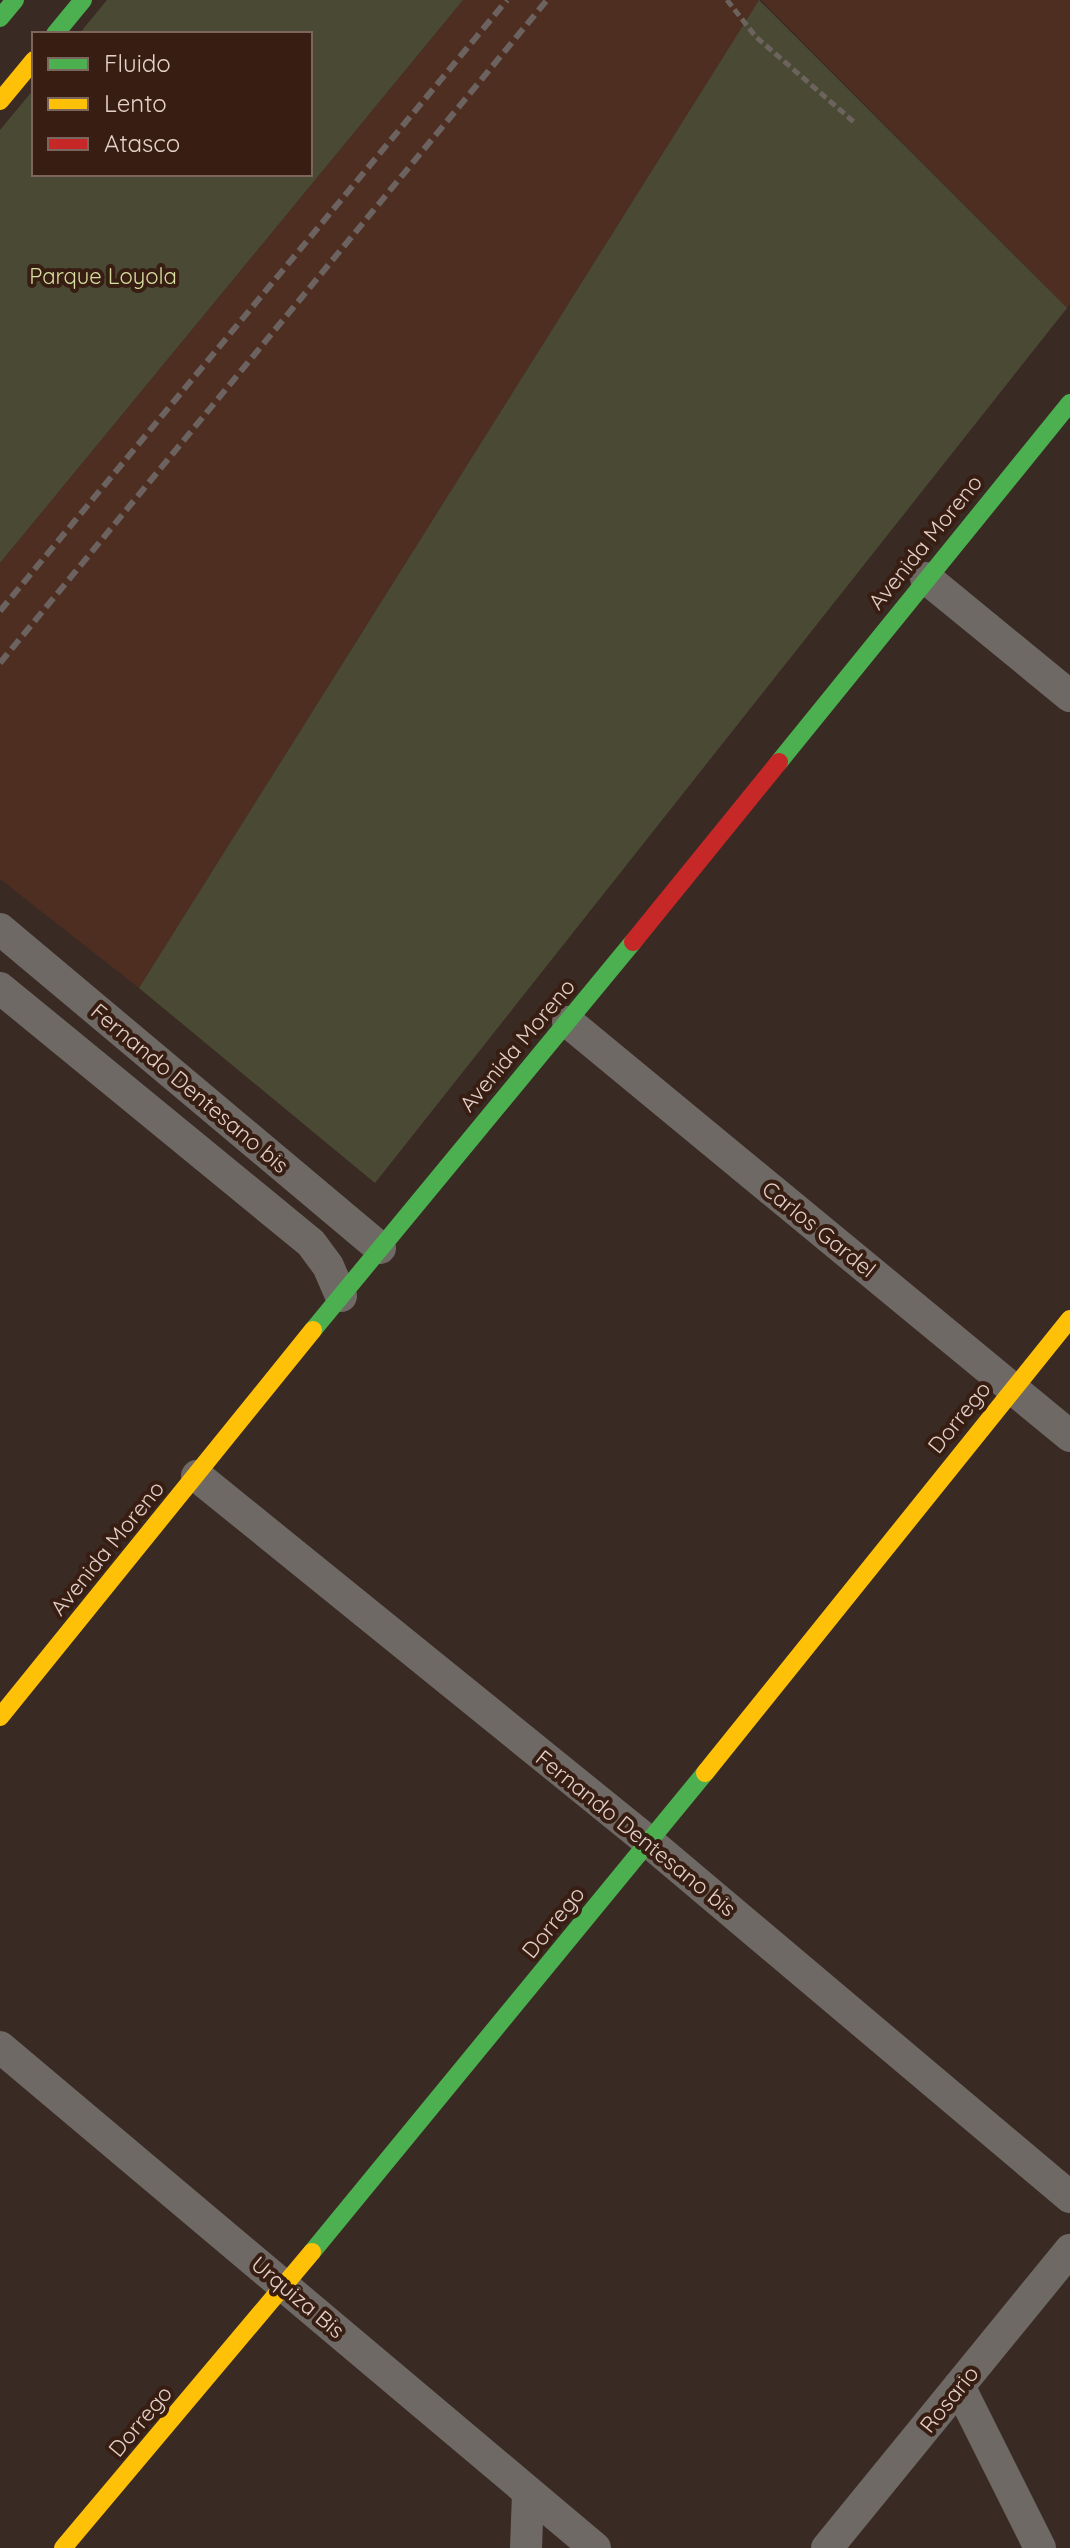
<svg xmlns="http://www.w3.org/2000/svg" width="1070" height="2548" font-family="Quicksand,sans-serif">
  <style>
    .built { fill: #4e2e21 }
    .green { fill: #4a4a34 }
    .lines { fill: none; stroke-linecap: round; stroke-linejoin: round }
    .path { stroke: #6c635f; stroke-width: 5; stroke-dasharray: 8 4; stroke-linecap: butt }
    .street { stroke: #6f6965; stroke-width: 32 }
    .fast { stroke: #4caf50; stroke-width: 18 }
    .slow { stroke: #ffc107; stroke-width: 18 }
    .jam { stroke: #c62828; stroke-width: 18 }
    .rail { stroke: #6c625f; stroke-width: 6; stroke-dasharray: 12 6; stroke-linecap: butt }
    .labels { text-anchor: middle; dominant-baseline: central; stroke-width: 8; stroke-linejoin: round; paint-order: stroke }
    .park-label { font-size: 22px; fill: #d7dea1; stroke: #371d12 }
    .street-label { font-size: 22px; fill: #e3d1ca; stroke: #371d12 }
  </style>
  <rect width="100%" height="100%" fill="#3a2a24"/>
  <path class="built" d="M463,0H759L139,988L0,879V563Z
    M761,0H1070V304L1067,308Z"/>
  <path class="green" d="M107,0H463L0,563V130L34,89V174H310V34H79Z
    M759,0L1067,308L375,1183L139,988Z"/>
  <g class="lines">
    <path class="path" d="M727,0L756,37L854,122"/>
    <path class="street" d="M926,578L1070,696
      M0,929L380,1248
      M0,988L311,1243L328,1266L341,1296
      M568,1022L1070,1436
      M197,1476L649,1842L1070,2197
      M0,2047L595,2548
      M959,2386L1040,2548
      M526,2548L528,2493
      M827,2548L1070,2250"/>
    <path class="fast" d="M0,18L15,0
      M55,34L83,0
      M779,762L1070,403
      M313,1330L633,942
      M312,2252L705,1773"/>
    <path class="slow" d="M0,101L34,60
      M0,1717L313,1330
      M705,1773L1070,1319
      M63,2548L312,2252"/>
    <path class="jam" d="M633,942L779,762"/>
    <path class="rail" d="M0,611L507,0
      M0,663L547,0"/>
  </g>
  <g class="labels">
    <g class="park-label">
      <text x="103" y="276">Parque Loyola</text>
    </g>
    <g class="street-label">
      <text transform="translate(925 542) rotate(-51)">Avenida Moreno</text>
      <text transform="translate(517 1045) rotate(-50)">Avenida Moreno</text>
      <text transform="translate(190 1088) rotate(40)">Fernando Dentesano bis</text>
      <text transform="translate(819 1229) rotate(39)">Carlos Gardel</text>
      <text transform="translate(959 1417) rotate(-51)">Dorrego</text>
      <text transform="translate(107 1548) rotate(-51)">Avenida Moreno</text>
      <text transform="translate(636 1833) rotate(39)">Fernando Dentesano bis</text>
      <text transform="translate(553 1922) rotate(-51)">Dorrego</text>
      <text transform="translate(298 2297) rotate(40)">Urquiza Bis</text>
      <text transform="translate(949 2399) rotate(-51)">Rosario</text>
      <text transform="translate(140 2421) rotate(-50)">Dorrego</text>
    </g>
  </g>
  <rect x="32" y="32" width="280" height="144" fill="#371d12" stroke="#7c655c" stroke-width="2"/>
  <rect x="48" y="58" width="40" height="12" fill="#4caf50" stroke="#7c655c" stroke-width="2"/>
  <text x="104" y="72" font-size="24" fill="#e3d1ca">Fluido</text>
  <rect x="48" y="98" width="40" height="12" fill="#ffc107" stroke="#7c655c" stroke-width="2"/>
  <text x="104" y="112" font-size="24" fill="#e3d1ca">Lento</text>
  <rect x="48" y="138" width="40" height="12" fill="#c62828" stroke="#7c655c" stroke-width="2"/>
  <text x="104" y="152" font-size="24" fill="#e3d1ca">Atasco</text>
</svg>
